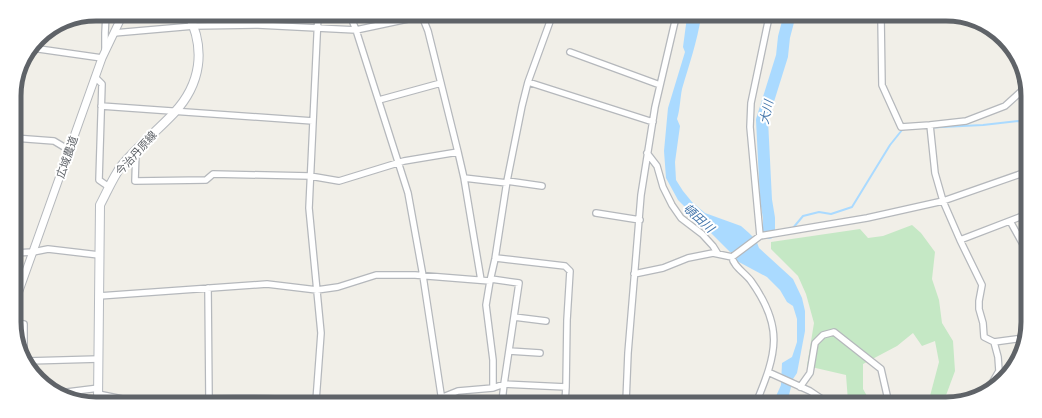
<svg xmlns="http://www.w3.org/2000/svg" width="1042" height="418" font-family="Mulish,'Noto Sans JP',sans-serif">
  <style>
    .green { fill: #c5e8c5 }
    .water { fill: #aadaff }
    .lines { fill: none; stroke-linecap: round; stroke-linejoin: round }
    .stream { stroke: #aadaff; stroke-width: 2 }
    .river { stroke: #aadaff; stroke-width: 12 }
    .minor-casing { stroke: #b5b8bc; stroke-width: 8 }
    .tertiary-casing { stroke: #b5b8bc; stroke-width: 9 }
    .secondary-casing { stroke: #b6babf; stroke-width: 10 }
    .minor { stroke: #fff; stroke-width: 5.5 }
    .tertiary { stroke: #fff; stroke-width: 7 }
    .secondary { stroke: #fff; stroke-width: 8 }
    .labels { text-anchor: middle; dominant-baseline: central; stroke-width: 4; stroke-linejoin: round; paint-order: stroke }
    .street-label { font-size: 11px; fill: #5f6368; stroke: #fff }
    .water-label { font-size: 12px; font-style: italic; fill: #4174aa; stroke: #fff }
    .rim { fill: none; stroke: #5f6368; stroke-width: 5 }
  </style>
  <rect width="100%" height="100%" fill="#f1efe8"/>
  <path class="green" d="M912,225L921,233L935,252L932,279L939,300L942,323L953,341L955,371L945,398L946,404H932L930,396L939,362L935,341L922,346L913,333L897,346L863,364V389L871,403H850L848,401L846,375L807,366L814,323L806,294L798,276L771,249V242L860,229L868,238L883,236Z"/>
  <path class="water" d="M687,17H701C697,42 689,65 682,89C680,99 680,110 677,119L680,126L675,162L676,180L683,191L692,202L705,213L741,226L749,233L756,240L759,248L793,279L802,298L805,311V331L797,373L793,379L788,399L784,398L782,403H773L781,385L782,363L792,357L797,342V319L793,306L787,302L780,290L767,277L737,261L735,254L730,252L678,200L666,178L664,151L668,108L685,52L683,47Z"/>
  <g class="lines">
    <path class="stream" d="M922,128L983,125L1018,121L1027,123
      M793,228L803,216L819,212L831,214L852,207L890,145L902,130L905,129"/>
    <path class="river" d="M769,233V218L766,200L762,120L782,56L784,37L789,18"/>
    <defs>
      <path id="minor" d="M350,15L356,30L408,193L423,276L442,401
        M422,16L428,31L458,152
        M881,18L882,85L901,127L930,125
        M114,33L194,26L258,25L356,30L422,16
        M32,48L102,58
        M105,50V33L106,14
        M570,52L660,85
        M95,77L102,84L99,180L109,187
        M528,82L653,122
        M379,100L441,83
        M101,106L313,121
        M14,138L54,141L69,150
        M136,150L135,181L206,180L213,174L310,176L339,181L404,161L458,152L464,178L507,183
        M647,153L657,166L663,187L672,205L681,218L702,234L713,246L718,254
        M464,178L481,280
        M507,181L542,186
        M596,213L640,220
        M1025,215L960,240L943,201L935,173L930,125L966,121L1005,106L1027,86
        M1010,221L1025,248
        M760,236L750,127L751,103L769,17
        M960,240L982,285L979,301V309L983,323L984,337L994,342L1024,338
        M15,253L33,252L48,249L99,255
        M732,257C733,266 745,273 751,281C784,327 777,353 756,403
        M496,258L565,266L570,271L567,320L566,387
        M634,274L663,268L688,258L713,253L732,257L760,236L867,218L943,201L1026,172
        M491,279L519,283L504,384L566,387L565,402
        M208,288L209,398
        M99,296L267,284L317,290L338,287L376,275H415L490,281
        M514,317L546,321
        M15,323L24,324V354
        M509,351L540,353
        M27,361L99,359
        M768,372L810,391L828,403
        M800,387L810,373L815,343L823,335L834,332L881,369L889,404
        M493,388V360L486,305L490,281L495,259L507,181L522,106L528,82L552,16
        M988,390L999,371L998,357L994,342
        M59,393L99,388
        M98,394L127,400
        M167,400C213,398 259,397 306,401
        M316,401L321,333L309,208L318,15
        M433,401L458,391L493,388L504,384L502,402
        M626,402L628,353L641,195L655,107L676,17"/>
      <path id="tertiary" d="M15,302L102,58L123,14"/>
      <path id="secondary" d="M98,400L100,205C107,192 113,177 122,165C138,146 157,131 174,113C201,84 206,49 188,14"/>
    </defs>
    <use href="#minor" class="minor-casing"/>
    <use href="#tertiary" class="tertiary-casing"/>
    <use href="#secondary" class="secondary-casing"/>
    <use href="#minor" class="minor"/>
    <use href="#tertiary" class="tertiary"/>
    <use href="#secondary" class="secondary"/>
  </g>
  <g class="labels">
    <g class="street-label">
      <text transform="translate(136 153) rotate(-48)">今治丹原線</text>
      <text transform="translate(67 157) rotate(-71)">広域農道</text>
    </g>
    <g class="water-label">
      <text transform="translate(766 112) rotate(-78)">大川</text>
      <text transform="translate(699 218) rotate(42)">頓田川</text>
    </g>
  </g>
  <path d="M0 0H1042V418H0ZM96 21H946A75 75 0 0 1 1021 96V322A75 75 0 0 1 946 397H96A75 75 0 0 1 21 322V96A75 75 0 0 1 96 21Z" fill="#fff" fill-rule="evenodd"/>
  <path class="rim" d="M96 21H946A75 75 0 0 1 1021 96V322A75 75 0 0 1 946 397H96A75 75 0 0 1 21 322V96A75 75 0 0 1 96 21Z"/>
</svg>
